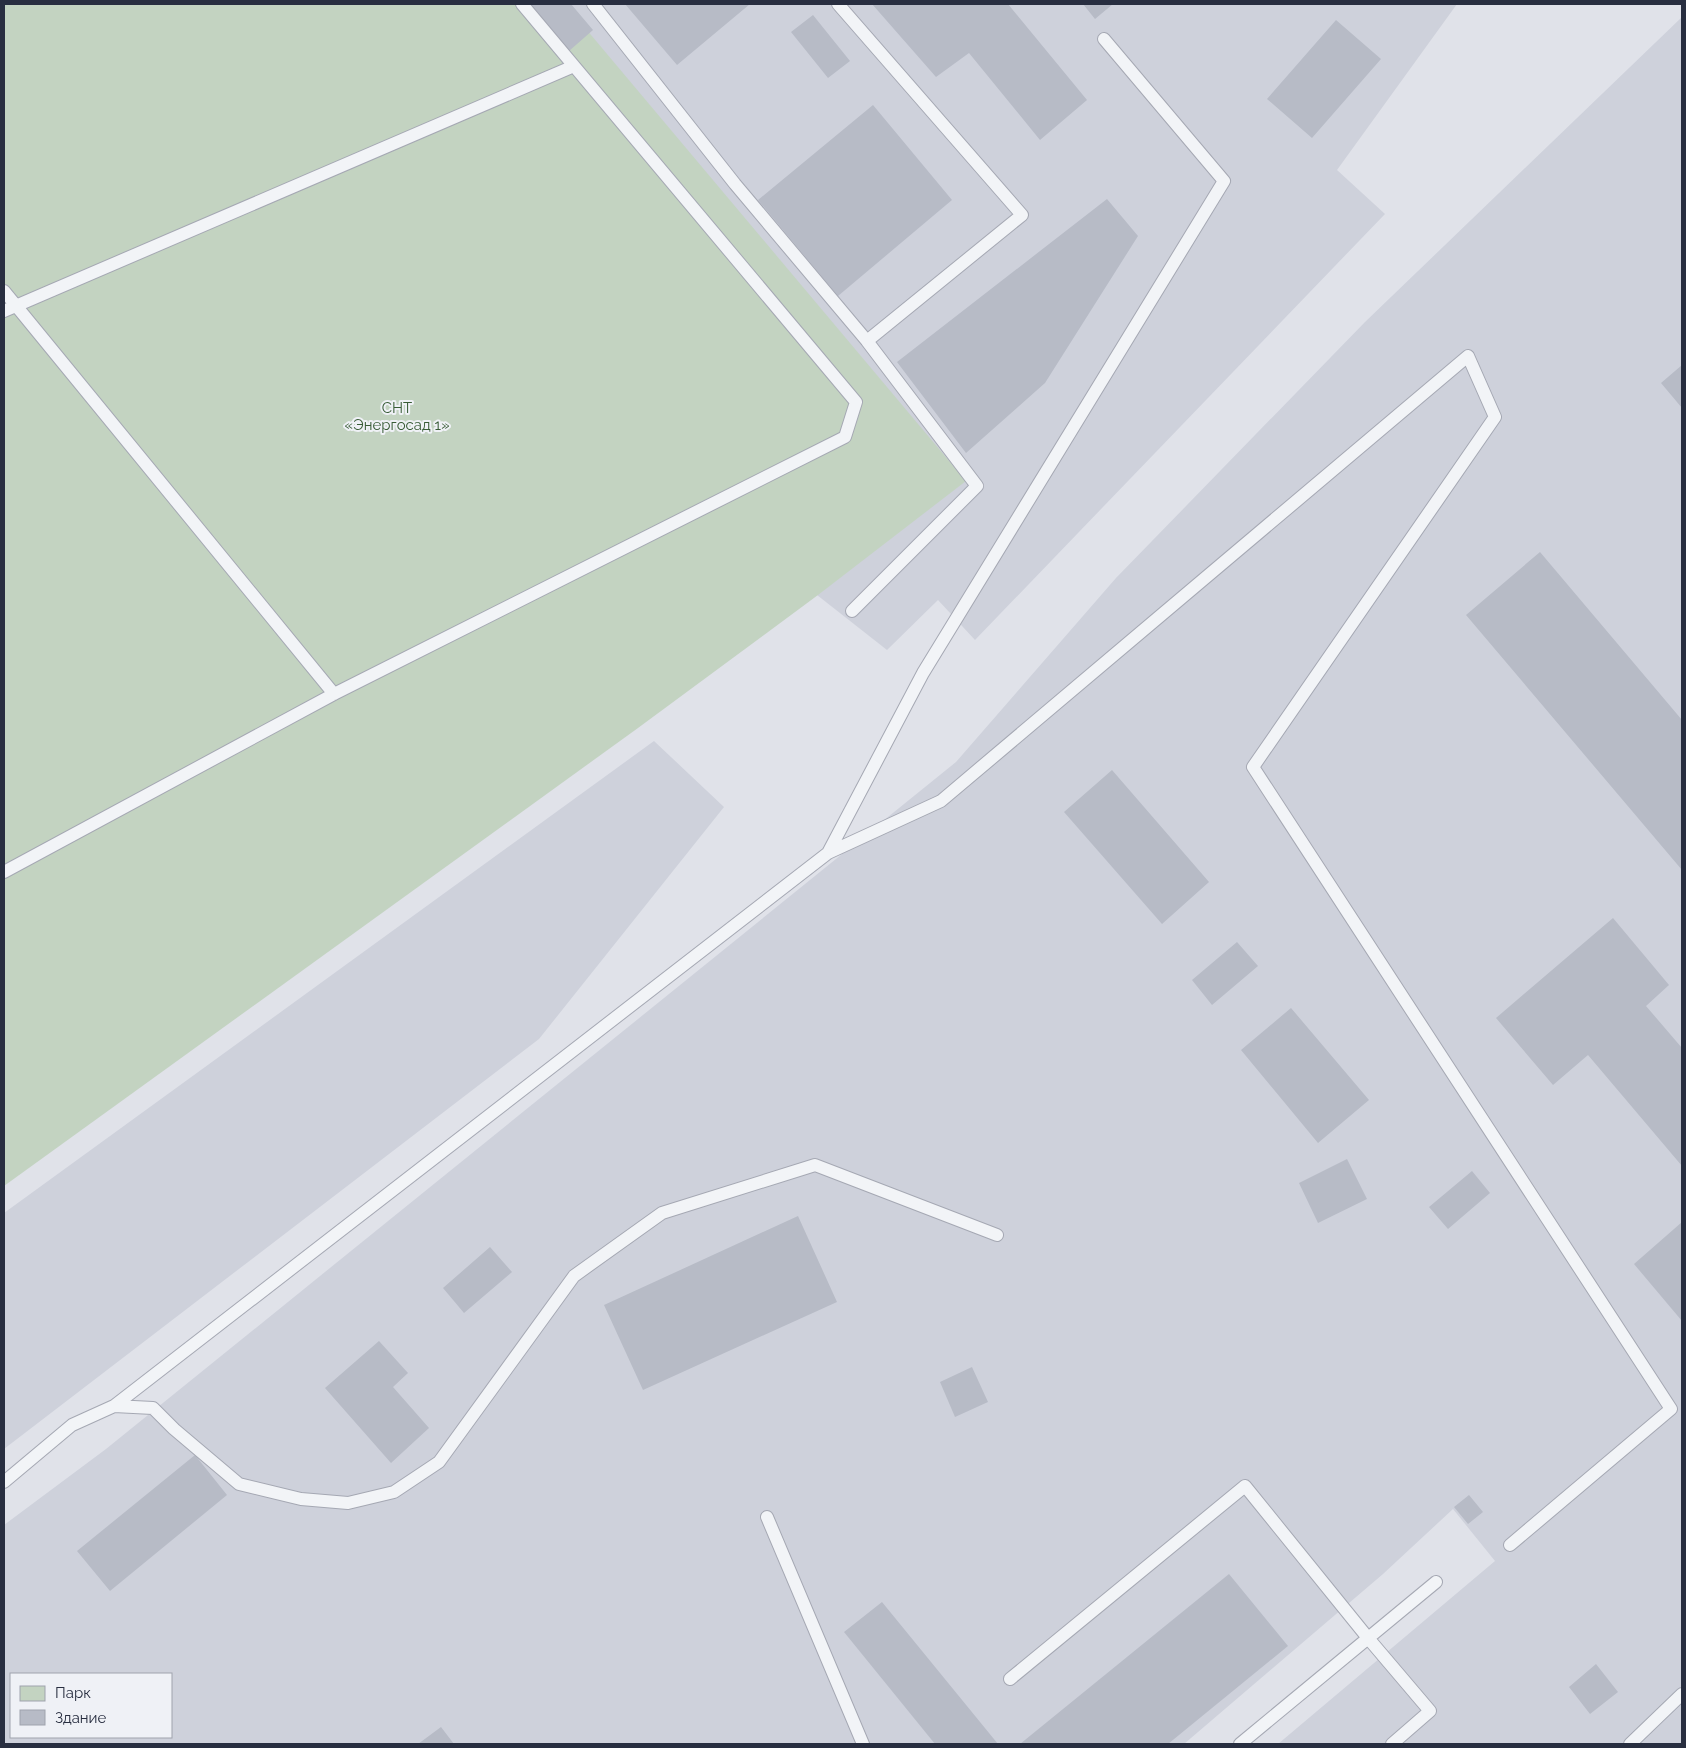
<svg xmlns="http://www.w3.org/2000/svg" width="1686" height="1748" font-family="Raleway,sans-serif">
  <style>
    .built { fill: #ced1db; fill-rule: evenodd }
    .green { fill: #c3d3c1 }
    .building { fill: #b7bbc6 }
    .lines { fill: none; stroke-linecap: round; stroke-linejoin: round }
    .service-casing { stroke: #a5a8b3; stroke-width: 14 }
    .service { stroke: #f2f4f7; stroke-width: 12 }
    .labels { text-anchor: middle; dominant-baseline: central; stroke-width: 4; stroke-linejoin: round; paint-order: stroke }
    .park-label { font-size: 15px; fill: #385c36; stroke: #eff1f6 }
  </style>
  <rect width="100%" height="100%" fill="#e0e2e9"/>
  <path class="built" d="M563,4H1457L1337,170L1385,214L975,640L938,600L887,650L817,595Z
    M1682,17V1744H1278L1495,1561L1453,1509L1383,1574L1184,1744H4V1525L106,1449L956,762L1116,578L1365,322ZM11,1674H171V1737H11Z
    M654,741L724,807L539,1039L4,1449V1213Z"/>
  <path class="green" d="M4,4H565L966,481L818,595L638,728L4,1186Z"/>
  <path class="building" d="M530,4H571L593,30L569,51Z
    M625,4H750L677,65Z
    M872,4H1008L1087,100L1040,140L969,53L936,77Z
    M1083,4H1113L1095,19Z
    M813,15L850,61L828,78L791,32Z
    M1336,20L1381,59L1312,138L1267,99Z
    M873,105L952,200L838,296L758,200Z
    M1107,199L1138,236L1045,383L966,453L897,362Z
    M1682,365V408L1661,383Z
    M1540,552L1682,720V870L1466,615Z
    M1112,770L1209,882L1162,924L1064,812Z
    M1613,918L1669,985L1646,1006L1682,1048V1166L1588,1055L1553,1085L1496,1018Z
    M1237,942L1258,966L1212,1005L1192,980Z
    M1291,1008L1369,1100L1318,1143L1241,1050Z
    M1347,1159L1367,1199L1318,1223L1299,1183Z
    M1472,1171L1490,1193L1448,1229L1429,1207Z
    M798,1216L837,1302L643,1390L604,1305Z
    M1682,1222V1321L1634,1264Z
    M490,1247L512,1272L464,1313L443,1288Z
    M379,1341L408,1373L393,1387L429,1428L391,1463L325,1388Z
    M972,1367L988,1402L955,1417L940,1382Z
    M195,1455L227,1495L110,1591L77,1551Z
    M1469,1495L1483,1512L1468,1524L1454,1507Z
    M1229,1574L1288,1646L1168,1744H1020Z
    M882,1602L998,1744H935L844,1632Z
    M1596,1664L1618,1692L1590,1714L1569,1687Z
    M441,1727L454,1744H418Z"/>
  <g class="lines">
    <defs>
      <path id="service" d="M593,4L735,184L867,341L1022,215L838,4
        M4,291L334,694
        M4,311L574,66
        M852,611L977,486L867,341
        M828,853L923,673L1224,181L1104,39
        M4,872L334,694L845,437L856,402L522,4
        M114,1406L828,853L941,801L1468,356L1495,417L1253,767L1671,1409L1510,1545
        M4,1482L72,1425L114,1406L153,1408L174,1429L239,1484L301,1499L348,1503L394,1492L439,1462L574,1276L662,1213L815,1165L997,1235
        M767,1517L863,1744
        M1010,1679L1245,1486L1368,1638L1430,1711L1392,1744
        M1240,1744L1436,1582
        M1630,1744L1682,1694"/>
    </defs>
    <use href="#service" class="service-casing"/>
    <use href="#service" class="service"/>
  </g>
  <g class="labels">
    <g class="park-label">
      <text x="397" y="408">СНТ<tspan x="397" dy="17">«Энергосад 1»</tspan></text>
    </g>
  </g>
  <rect width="1686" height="1748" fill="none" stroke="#282e40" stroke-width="10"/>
  <rect x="10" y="1673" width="162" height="65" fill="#eff1f6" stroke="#9fa3ad"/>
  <rect x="20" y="1686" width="25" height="15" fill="#c3d3c1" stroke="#9fa3ad"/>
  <text x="55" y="1698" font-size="15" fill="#282e40">Парк</text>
  <rect x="20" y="1710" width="25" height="15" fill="#b7bbc6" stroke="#9fa3ad"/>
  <text x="55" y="1723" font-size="15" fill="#282e40">Здание</text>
</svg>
